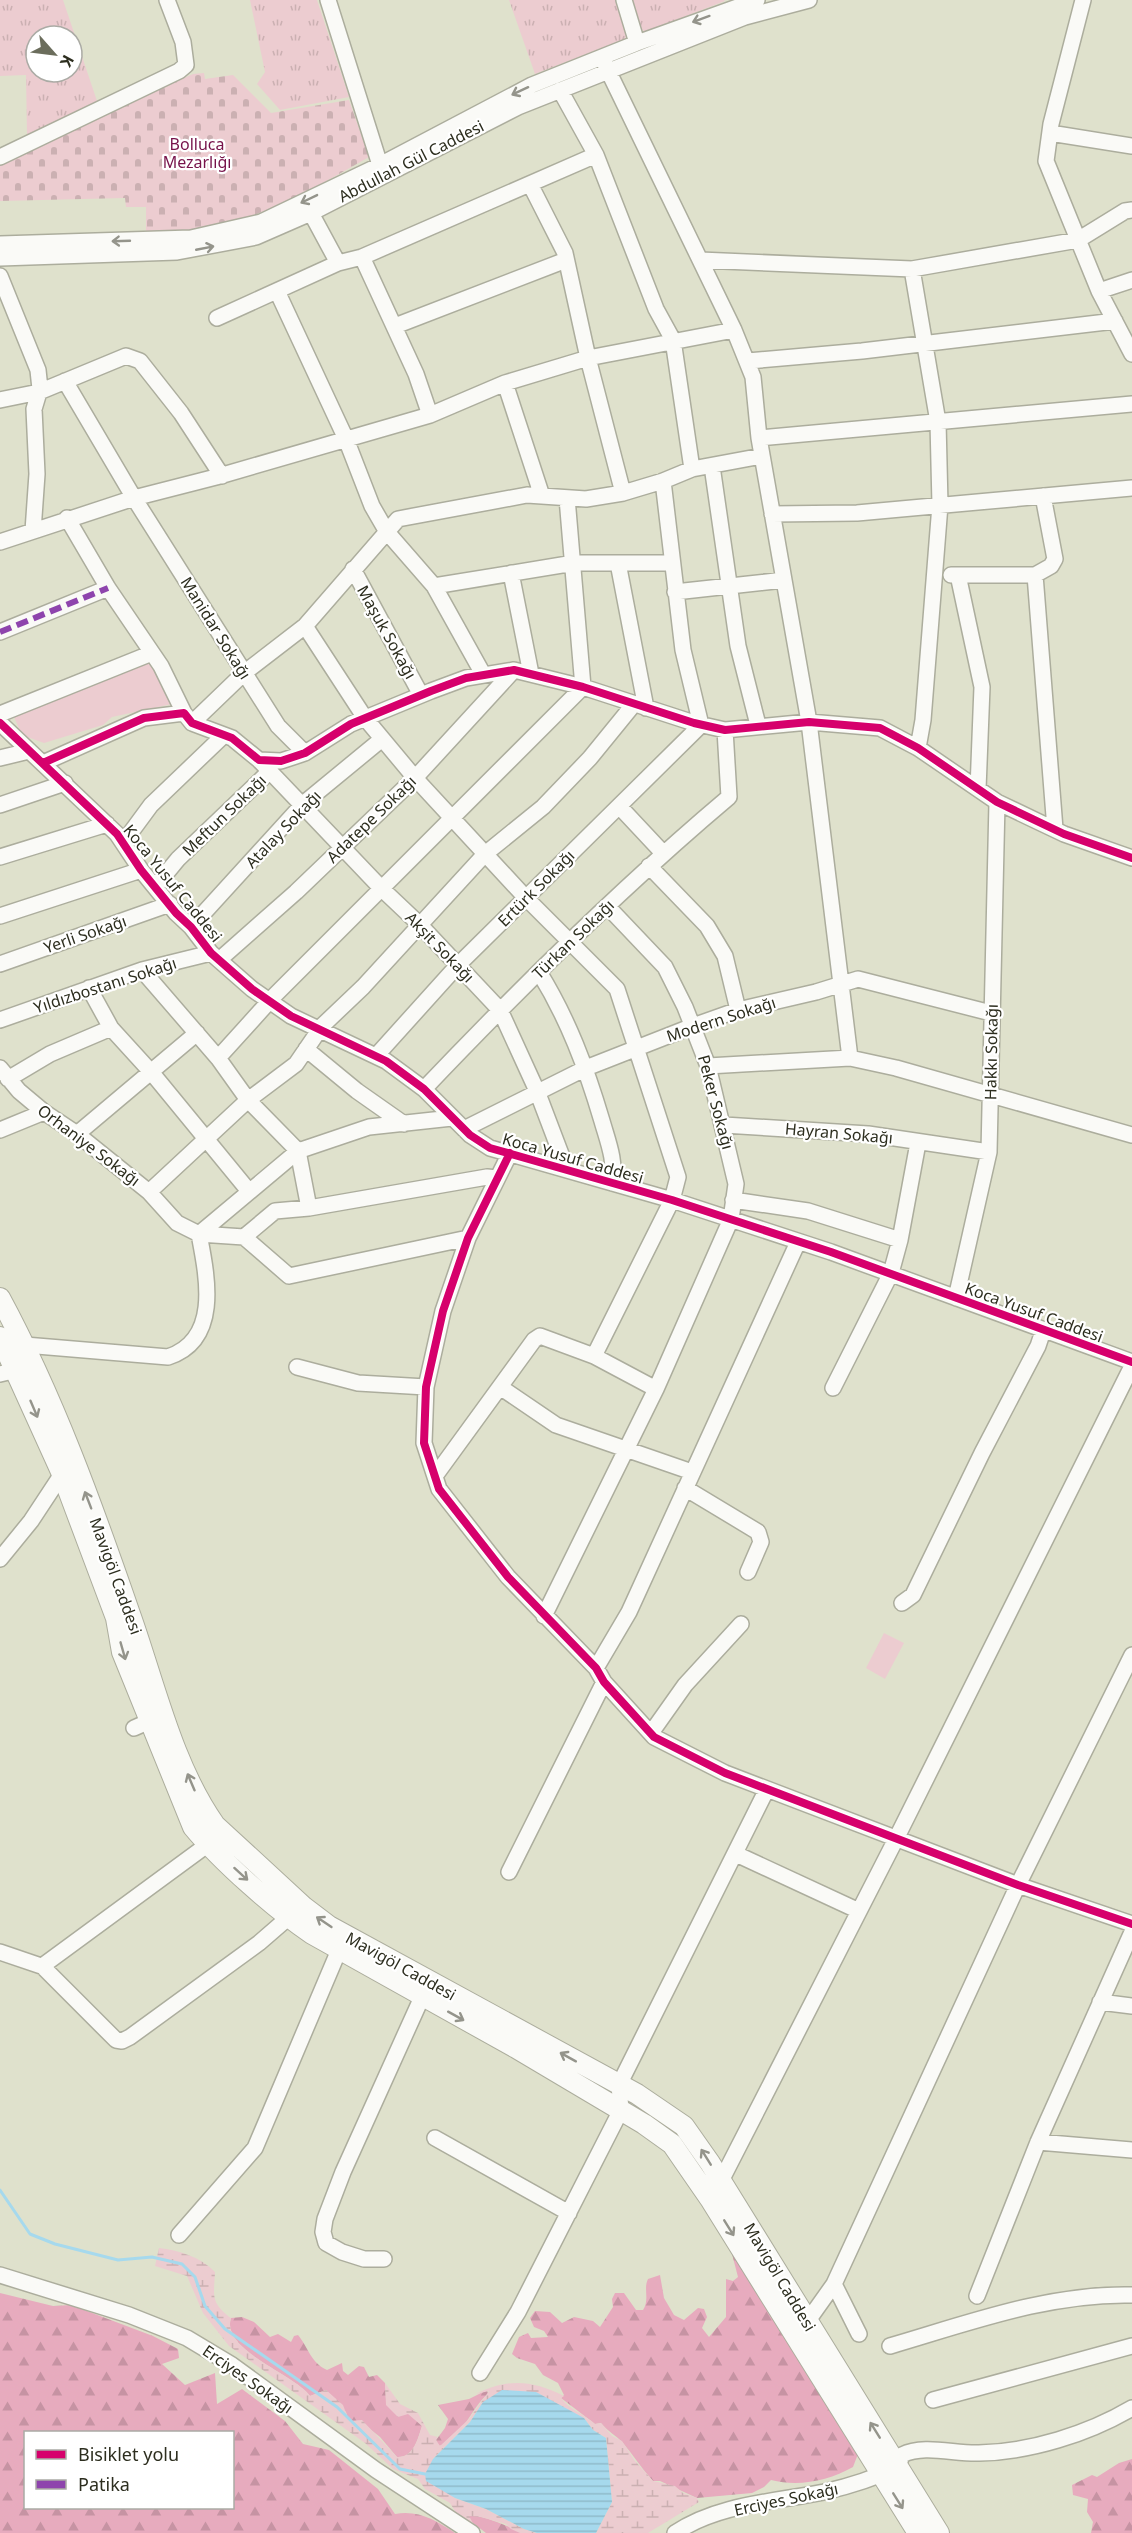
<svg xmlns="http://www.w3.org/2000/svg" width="1132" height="2533" font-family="'Noto Sans',sans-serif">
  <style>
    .grass { fill: url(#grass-tufts); fill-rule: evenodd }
    .forest { fill: url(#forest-firs); fill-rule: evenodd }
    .wetland { fill: url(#wetland-marsh) }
    .cemetery { fill: url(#cemetery-stones) }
    .green { fill: #ecccd0 }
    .water { fill: url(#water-rules) }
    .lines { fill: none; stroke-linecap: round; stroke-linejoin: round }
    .stream { stroke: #a6d9ed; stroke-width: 3 }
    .minor-casing { stroke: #acad9d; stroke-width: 18 }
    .major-casing { stroke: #acad9d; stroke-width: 22 }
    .minor { stroke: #fafaf7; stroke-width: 15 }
    .major { stroke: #fafaf7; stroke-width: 20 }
    .quiet { stroke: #8e44ad; stroke-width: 6; stroke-dasharray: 12 6; stroke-linecap: butt }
    .cycleway-casing { stroke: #fff; stroke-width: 11 }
    .cycleway { stroke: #d6006c; stroke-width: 8 }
    .oneway { stroke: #94948b }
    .labels { text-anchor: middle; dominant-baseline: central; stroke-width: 4.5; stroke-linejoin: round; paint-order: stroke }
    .park-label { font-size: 16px; fill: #76124a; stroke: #fff }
    .street-label { font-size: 16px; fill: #2d2e1f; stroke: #fff }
  </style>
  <defs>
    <pattern id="grass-tufts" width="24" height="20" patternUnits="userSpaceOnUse" patternTransform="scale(1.5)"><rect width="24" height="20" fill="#ecccd0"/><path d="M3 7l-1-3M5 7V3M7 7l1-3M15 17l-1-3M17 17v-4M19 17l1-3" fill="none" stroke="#cbb0b2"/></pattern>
    <pattern id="forest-firs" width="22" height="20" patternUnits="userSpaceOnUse" patternTransform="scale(1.5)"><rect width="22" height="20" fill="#e7abbe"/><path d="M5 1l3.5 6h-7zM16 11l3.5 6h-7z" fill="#c693a3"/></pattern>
    <pattern id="wetland-marsh" width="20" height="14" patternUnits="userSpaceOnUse" patternTransform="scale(1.5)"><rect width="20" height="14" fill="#ecccd0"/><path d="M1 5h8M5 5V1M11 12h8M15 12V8" fill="none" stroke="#cbb0b2"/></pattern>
    <pattern id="cemetery-stones" width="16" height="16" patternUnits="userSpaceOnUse" patternTransform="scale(1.5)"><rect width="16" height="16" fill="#ecccd0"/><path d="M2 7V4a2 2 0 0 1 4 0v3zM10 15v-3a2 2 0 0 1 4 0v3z" fill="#cbb0b2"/></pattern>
    <pattern id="water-rules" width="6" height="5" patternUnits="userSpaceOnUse" patternTransform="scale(1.5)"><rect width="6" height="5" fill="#a6d9ed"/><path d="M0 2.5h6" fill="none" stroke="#8fbbcb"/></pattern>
  </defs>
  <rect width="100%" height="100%" fill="#dfe1cc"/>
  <path class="grass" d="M0,0H63L97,101L27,135L26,75L0,76ZM36,36H72V72H36Z
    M250,0H317L349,97L280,110L257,84L265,72Z
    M509,0H617L626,36L625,39L535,74Z
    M631,0H724L725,1L645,32L639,27Z"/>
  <path class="forest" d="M732,2254L738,2257C746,2272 768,2318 781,2325L858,2454L853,2467C828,2481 799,2487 771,2480L764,2487L752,2493L697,2498L660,2481H653C642,2469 633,2455 623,2443C617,2436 607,2431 601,2423L595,2424L561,2398L564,2395L558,2383L543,2375L535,2364L517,2358L512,2354L519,2337L528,2333L531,2338L548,2337L544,2331L534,2327L530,2318L535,2311L550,2312L562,2323L574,2317L593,2321L600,2327L613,2307L612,2299L615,2293H624L636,2310H643C650,2299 643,2289 648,2279L660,2275L664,2298L674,2315L684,2320L698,2308L704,2309L707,2317L702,2328L709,2337L726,2317V2279L733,2281L738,2277Z
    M0,2293L53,2306L71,2305L153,2336L178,2349L179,2358L162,2364L185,2385L215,2373L217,2404L242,2389L285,2421L303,2444L329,2450L378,2489L395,2514C419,2510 435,2520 455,2533H0ZM26,2432H232V2508H26Z
    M242,2317L254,2322L270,2337L278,2334L291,2342L294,2336L298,2335C308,2347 311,2363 327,2370L342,2363L343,2371L348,2375L359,2366L364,2367L369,2377L377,2375L385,2383L386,2399L414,2416L422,2426C418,2438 414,2458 397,2457L380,2437L360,2421H349L346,2412L326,2390L310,2396C296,2375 220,2350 231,2318Z
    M487,2390L488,2394C472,2406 460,2443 438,2446L436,2440L445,2428L448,2419L438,2405L469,2399Z
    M1132,2459V2533H1091L1093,2522L1087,2512L1088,2499L1073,2495L1072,2485L1092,2475L1097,2477L1119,2463Z
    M473,2515C493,2519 508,2527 525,2533H486L469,2520V2516Z"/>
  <path class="wetland" d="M159,2248C178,2250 201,2257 215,2272C214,2296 210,2302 231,2318C220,2350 296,2375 310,2396L326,2390L343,2405L349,2421L362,2420L397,2457C414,2458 418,2438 422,2426L408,2414L398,2417L386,2405L385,2383L400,2404L418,2413L430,2435L438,2437L436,2440L440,2446L469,2419L489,2391L476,2394C507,2378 533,2380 564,2396L561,2398C570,2410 584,2414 595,2424L601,2423L612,2436L622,2441L635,2461L653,2481L675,2486L683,2493L697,2498L699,2502L648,2533H596L612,2502L606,2438L593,2430L584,2418L483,2402L470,2422L433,2459L455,2498L486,2509L524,2529L537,2533H520L511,2529L506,2524L481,2517L469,2516L475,2527L458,2516L450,2503L425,2489L418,2479L393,2469L365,2443L229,2346L203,2313L187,2276L155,2266Z"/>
  <path class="cemetery" d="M204,73L205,79L233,75L271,113L349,100L369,157C316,187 263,219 202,229C184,232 165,231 146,232V207H126L125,198L0,201V164L168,85L193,74Z"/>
  <path class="green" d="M149,661L172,704L112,717L103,725L44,743L22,735L14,717L18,709Z
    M884,1633L904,1643L885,1679L866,1668Z"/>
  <path class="water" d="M502,2390L536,2392L584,2418L593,2430L606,2438L612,2502L596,2533H537L524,2529L486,2509L455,2498L426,2481L425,2474L433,2459L470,2422L483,2402Z"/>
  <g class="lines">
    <path class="stream" d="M0,2190L30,2234L55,2244L118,2260L152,2257L182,2264L195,2277L205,2306L225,2329L337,2407L400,2469L425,2474"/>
    <defs>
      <path id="minor" d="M328,0L380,165
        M624,0L637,43
        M1083,0L1051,124L1046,161L1099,291L1132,354
        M602,58L734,330L753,377L759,438L809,722L850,1058
        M560,90L596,155L656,309L673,340L692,469
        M1050,133L1132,146
        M0,157L179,71L186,65L183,42L167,0
        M530,184L565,253L588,358L623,493
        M311,213L338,263L362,257L596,155
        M0,244L191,238L261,222L380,165L532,85L637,43L757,0
        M362,257L416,374L430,415
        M0,258L177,252L256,237L311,213L518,107L745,17L809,0
        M700,260L912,269L1078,240L1125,211L1132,210
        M912,269L938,422L940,505L923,720L918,748
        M0,276L38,370L40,389L34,409L37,474L33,531
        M277,291L346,439L372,506L387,532L434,586L483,674
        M1099,291L1132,280
        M217,318L338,263
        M395,326L566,260
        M748,361L862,351L1115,321
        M65,381L134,498L278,726L305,753
        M505,383L542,496
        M0,400L39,392L126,356L140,361L181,413L222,476
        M759,438L1132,404
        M712,466L738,646L758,725
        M1043,496L1055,559L1051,566L1035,575L1055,829
        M772,514L857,513L1132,488
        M67,518L108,588L161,666L184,713
        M0,542L134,498L216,477L430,415L505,383L588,358L734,330
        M618,563L646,708
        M353,569L421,695
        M511,573L531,674
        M951,575H1035
        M958,575L982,687L978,789
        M434,586L574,563H672
        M675,592L784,580
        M305,626L365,718L415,778L526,898L617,989L678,1177L672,1200L594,1356
        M0,632L108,588
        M0,714L152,653
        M0,723L117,834L141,870L176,913L191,927L211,953L252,989L291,1016L386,1061L424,1089L470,1135L490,1148L672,1200L831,1252L1132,1362
        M192,723L244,673L305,626L398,519L527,495L586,499L623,493L663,481L692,469L762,456
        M0,758L29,751
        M259,760L382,889L419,924L500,1010L537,1091L567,1170
        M43,763L144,718L184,713L192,723L232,738L259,760L281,761L305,753L351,724L431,691L466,678L514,670L583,687L694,723L725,730L809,722L880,728L918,748L997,802L1064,834L1132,858
        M0,805L65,783
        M619,806L663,853
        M123,843L151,805L222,737
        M0,857L107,824
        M649,866L707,926L725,956L738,1010
        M155,887L178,859L270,771
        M0,916L141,870
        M191,927L303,804L382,739
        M219,960L296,892L415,778L514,670
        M0,964L170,904
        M142,970L218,1058L248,1100L298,1151L309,1208
        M539,972C568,1019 586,1067 602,1121C608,1142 616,1161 612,1183
        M89,988L111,1028L152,1073L248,1190
        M0,1020L142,970L211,953
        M306,1049L357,1091L404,1124
        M376,1056L458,965L701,725L683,650L663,481
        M218,1058L275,995L583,687L567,498
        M708,1066L850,1058L896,1068L1132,1135
        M0,1068L19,1091L44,1112L77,1134L149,1192L177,1223L199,1234L298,1151L369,1127L452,1118
        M8,1079L50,1054L111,1028
        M424,1089C521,987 621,888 729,797L725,730
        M724,1125L868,1134L989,1152
        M464,1129L586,1068L693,1026L738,1010L816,992L858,979L991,1013
        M0,1130L44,1112
        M77,1134L197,1033
        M510,1153L468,1238L443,1311L426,1387L424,1443L439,1489L508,1577L596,1668L604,1682L654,1737L725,1773L1018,1885L1132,1924
        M149,1192L248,1100L296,1064L322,1026L363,987L485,854L543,807L590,758L634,704
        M733,1200L808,1211L900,1240
        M244,1237L275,1211L309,1208L487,1177L497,1178
        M956,1298L989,1152L997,802
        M25,1345L168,1357C221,1340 207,1276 199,1234L244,1237L289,1276L468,1238
        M297,1367L358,1383L426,1387
        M0,1374L17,1370
        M500,1387L556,1425L692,1472
        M833,1388L891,1273L900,1240L918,1143
        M435,1476L534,1340L540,1336L594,1356L656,1389
        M685,1488L758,1532L761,1542L748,1572
        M0,1559L31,1521L62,1474
        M902,1603L913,1595L982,1453L1038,1346L1043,1331
        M544,1616L656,1389L731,1219L736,1184L708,1066L685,1007L665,967L607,906
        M596,1668L629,1612L798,1242
        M134,1728L159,1717
        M651,1733L685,1685L741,1624
        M207,1845L45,1964V1969L116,2040L122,2041L130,2037L259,1943L289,1917
        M736,1854L859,1911
        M509,1872L604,1682
        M0,1952L44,1967
        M1100,2002L1132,2006
        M435,2138L569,2213
        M1038,2142L1132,2150
        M721,2181L897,1837L1132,1366
        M179,2235L255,2148L339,1950
        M384,2259H364L342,2252L326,2243L323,2232L325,2219L343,2172L422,1997
        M0,2275L129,2315L187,2338L232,2365L376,2470L472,2533
        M834,2284L859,2334
        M977,2296L1038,2142L1132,1932
        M807,2322L834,2284L1018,1885L1132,1655
        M890,2346C969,2323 1049,2293 1132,2295
        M480,2373L518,2312L621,2110L619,2085L767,1789
        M933,2400L1132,2346
        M675,2533C718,2504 774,2502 824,2492C850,2486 875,2478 898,2467L902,2455C924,2444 954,2454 979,2453C1030,2452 1088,2434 1132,2408"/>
      <path id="major" d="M0,1298C54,1398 93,1507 130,1614C155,1684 172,1764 215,1825L304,1907L329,1926L637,2094L684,2126L710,2163L939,2533
        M0,1337L62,1474L116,1618L122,1652L193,1827C222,1862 274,1908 312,1934L516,2048L644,2124L672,2144L710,2199L918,2533"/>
    </defs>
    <use href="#minor" class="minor-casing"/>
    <use href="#major" class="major-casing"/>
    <use href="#minor" class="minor"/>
    <use href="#major" class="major"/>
    <path class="quiet" d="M0,632L108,588"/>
    <defs>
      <path id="cycleway" d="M0,723L117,834L141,870L176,913L191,927L211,953L252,989L291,1016L386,1061L424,1089L470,1135L490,1148L672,1200L831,1252L1132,1362
        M43,763L144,718L184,713L192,723L232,738L259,760L281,761L305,753L351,724L431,691L466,678L514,670L583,687L694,723L725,730L809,722L880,728L918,748L997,802L1064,834L1132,858
        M510,1153L468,1238L443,1311L426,1387L424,1443L439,1489L508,1577L596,1668L604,1682L654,1737L725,1773L1018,1885L1132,1924"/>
    </defs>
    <use href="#cycleway" class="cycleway-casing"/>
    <use href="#cycleway" class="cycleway"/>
  </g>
  <defs><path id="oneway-shaft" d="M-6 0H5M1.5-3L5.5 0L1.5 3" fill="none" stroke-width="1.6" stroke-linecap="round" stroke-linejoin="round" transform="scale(1.5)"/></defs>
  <g class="oneway">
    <use href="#oneway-shaft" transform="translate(701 19) rotate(160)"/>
    <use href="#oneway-shaft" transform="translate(520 91) rotate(155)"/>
    <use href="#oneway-shaft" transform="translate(309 199) rotate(154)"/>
    <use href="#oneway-shaft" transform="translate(121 241) rotate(178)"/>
    <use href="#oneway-shaft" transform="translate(205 248) rotate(-11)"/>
    <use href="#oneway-shaft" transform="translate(34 1409) rotate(67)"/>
    <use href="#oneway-shaft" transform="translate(88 1500) rotate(-111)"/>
    <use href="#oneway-shaft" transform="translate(123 1651) rotate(74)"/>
    <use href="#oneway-shaft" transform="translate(191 1782) rotate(-113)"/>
    <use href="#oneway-shaft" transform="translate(241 1874) rotate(42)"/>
    <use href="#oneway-shaft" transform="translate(324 1922) rotate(-146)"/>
    <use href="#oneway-shaft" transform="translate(456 2016) rotate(29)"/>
    <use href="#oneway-shaft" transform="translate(568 2057) rotate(-151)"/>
    <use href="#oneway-shaft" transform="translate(706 2157) rotate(-122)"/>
    <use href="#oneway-shaft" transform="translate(729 2228) rotate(58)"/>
    <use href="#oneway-shaft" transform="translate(875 2430) rotate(-122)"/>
    <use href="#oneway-shaft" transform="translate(898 2501) rotate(58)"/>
  </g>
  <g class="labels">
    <g class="park-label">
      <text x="197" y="144">Bolluca<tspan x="197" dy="18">Mezarlığı</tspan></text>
    </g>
    <g class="street-label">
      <text transform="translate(411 161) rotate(-27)">Abdullah Gül Caddesi</text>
      <text transform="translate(216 628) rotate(58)">Manidar Sokağı</text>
      <text transform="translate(387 632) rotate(61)">Maşuk Sokağı</text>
      <text transform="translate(224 815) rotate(-44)">Meftun Sokağı</text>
      <text transform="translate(371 819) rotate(-44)">Adatepe Sokağı</text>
      <text transform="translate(283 829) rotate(-46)">Atalay Sokağı</text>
      <text transform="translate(173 883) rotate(51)">Koca Yusuf Caddesi</text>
      <text transform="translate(536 888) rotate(-45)">Ertürk Sokağı</text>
      <text transform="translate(85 934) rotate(-19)">Yerli Sokağı</text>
      <text transform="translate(573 939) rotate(-44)">Türkan Sokağı</text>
      <text transform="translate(440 947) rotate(46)">Akşit Sokağı</text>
      <text transform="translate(105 985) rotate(-18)">Yıldızbostanı Sokağı</text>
      <text transform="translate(721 1019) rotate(-18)">Modern Sokağı</text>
      <text transform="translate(991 1052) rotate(-89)">Hakkı Sokağı</text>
      <text transform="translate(716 1102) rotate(75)">Peker Sokağı</text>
      <text transform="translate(839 1133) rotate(5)">Hayran Sokağı</text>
      <text transform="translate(89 1145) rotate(37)">Orhaniye Sokağı</text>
      <text transform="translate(573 1158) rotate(16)">Koca Yusuf Caddesi</text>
      <text transform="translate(1034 1312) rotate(20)">Koca Yusuf Caddesi</text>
      <text transform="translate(116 1576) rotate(70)">Mavigöl Caddesi</text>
      <text transform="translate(401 1966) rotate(29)">Mavigöl Caddesi</text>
      <text transform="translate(780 2277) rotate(59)">Mavigöl Caddesi</text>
      <text transform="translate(248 2379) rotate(35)">Erciyes Sokağı</text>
      <text transform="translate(786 2499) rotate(-12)">Erciyes Sokağı</text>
    </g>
  </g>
  <rect x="24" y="2431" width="210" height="78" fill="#ffffff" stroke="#ababa5" stroke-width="1.5"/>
  <rect x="36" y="2450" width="30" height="9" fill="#d6006c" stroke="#ababa5" stroke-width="1.5"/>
  <text x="78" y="2461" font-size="18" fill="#2d2e1f">Bisiklet yolu</text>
  <rect x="36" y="2480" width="30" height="9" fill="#8e44ad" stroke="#ababa5" stroke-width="1.5"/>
  <text x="78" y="2491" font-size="18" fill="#2d2e1f">Patika</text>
  <g transform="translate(54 54) rotate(118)"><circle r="28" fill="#ffffff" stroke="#ababa5" stroke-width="1.5"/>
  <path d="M0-4.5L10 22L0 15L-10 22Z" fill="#6b6d5c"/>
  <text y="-9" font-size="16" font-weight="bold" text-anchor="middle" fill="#2d2e1f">K</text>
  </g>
</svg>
